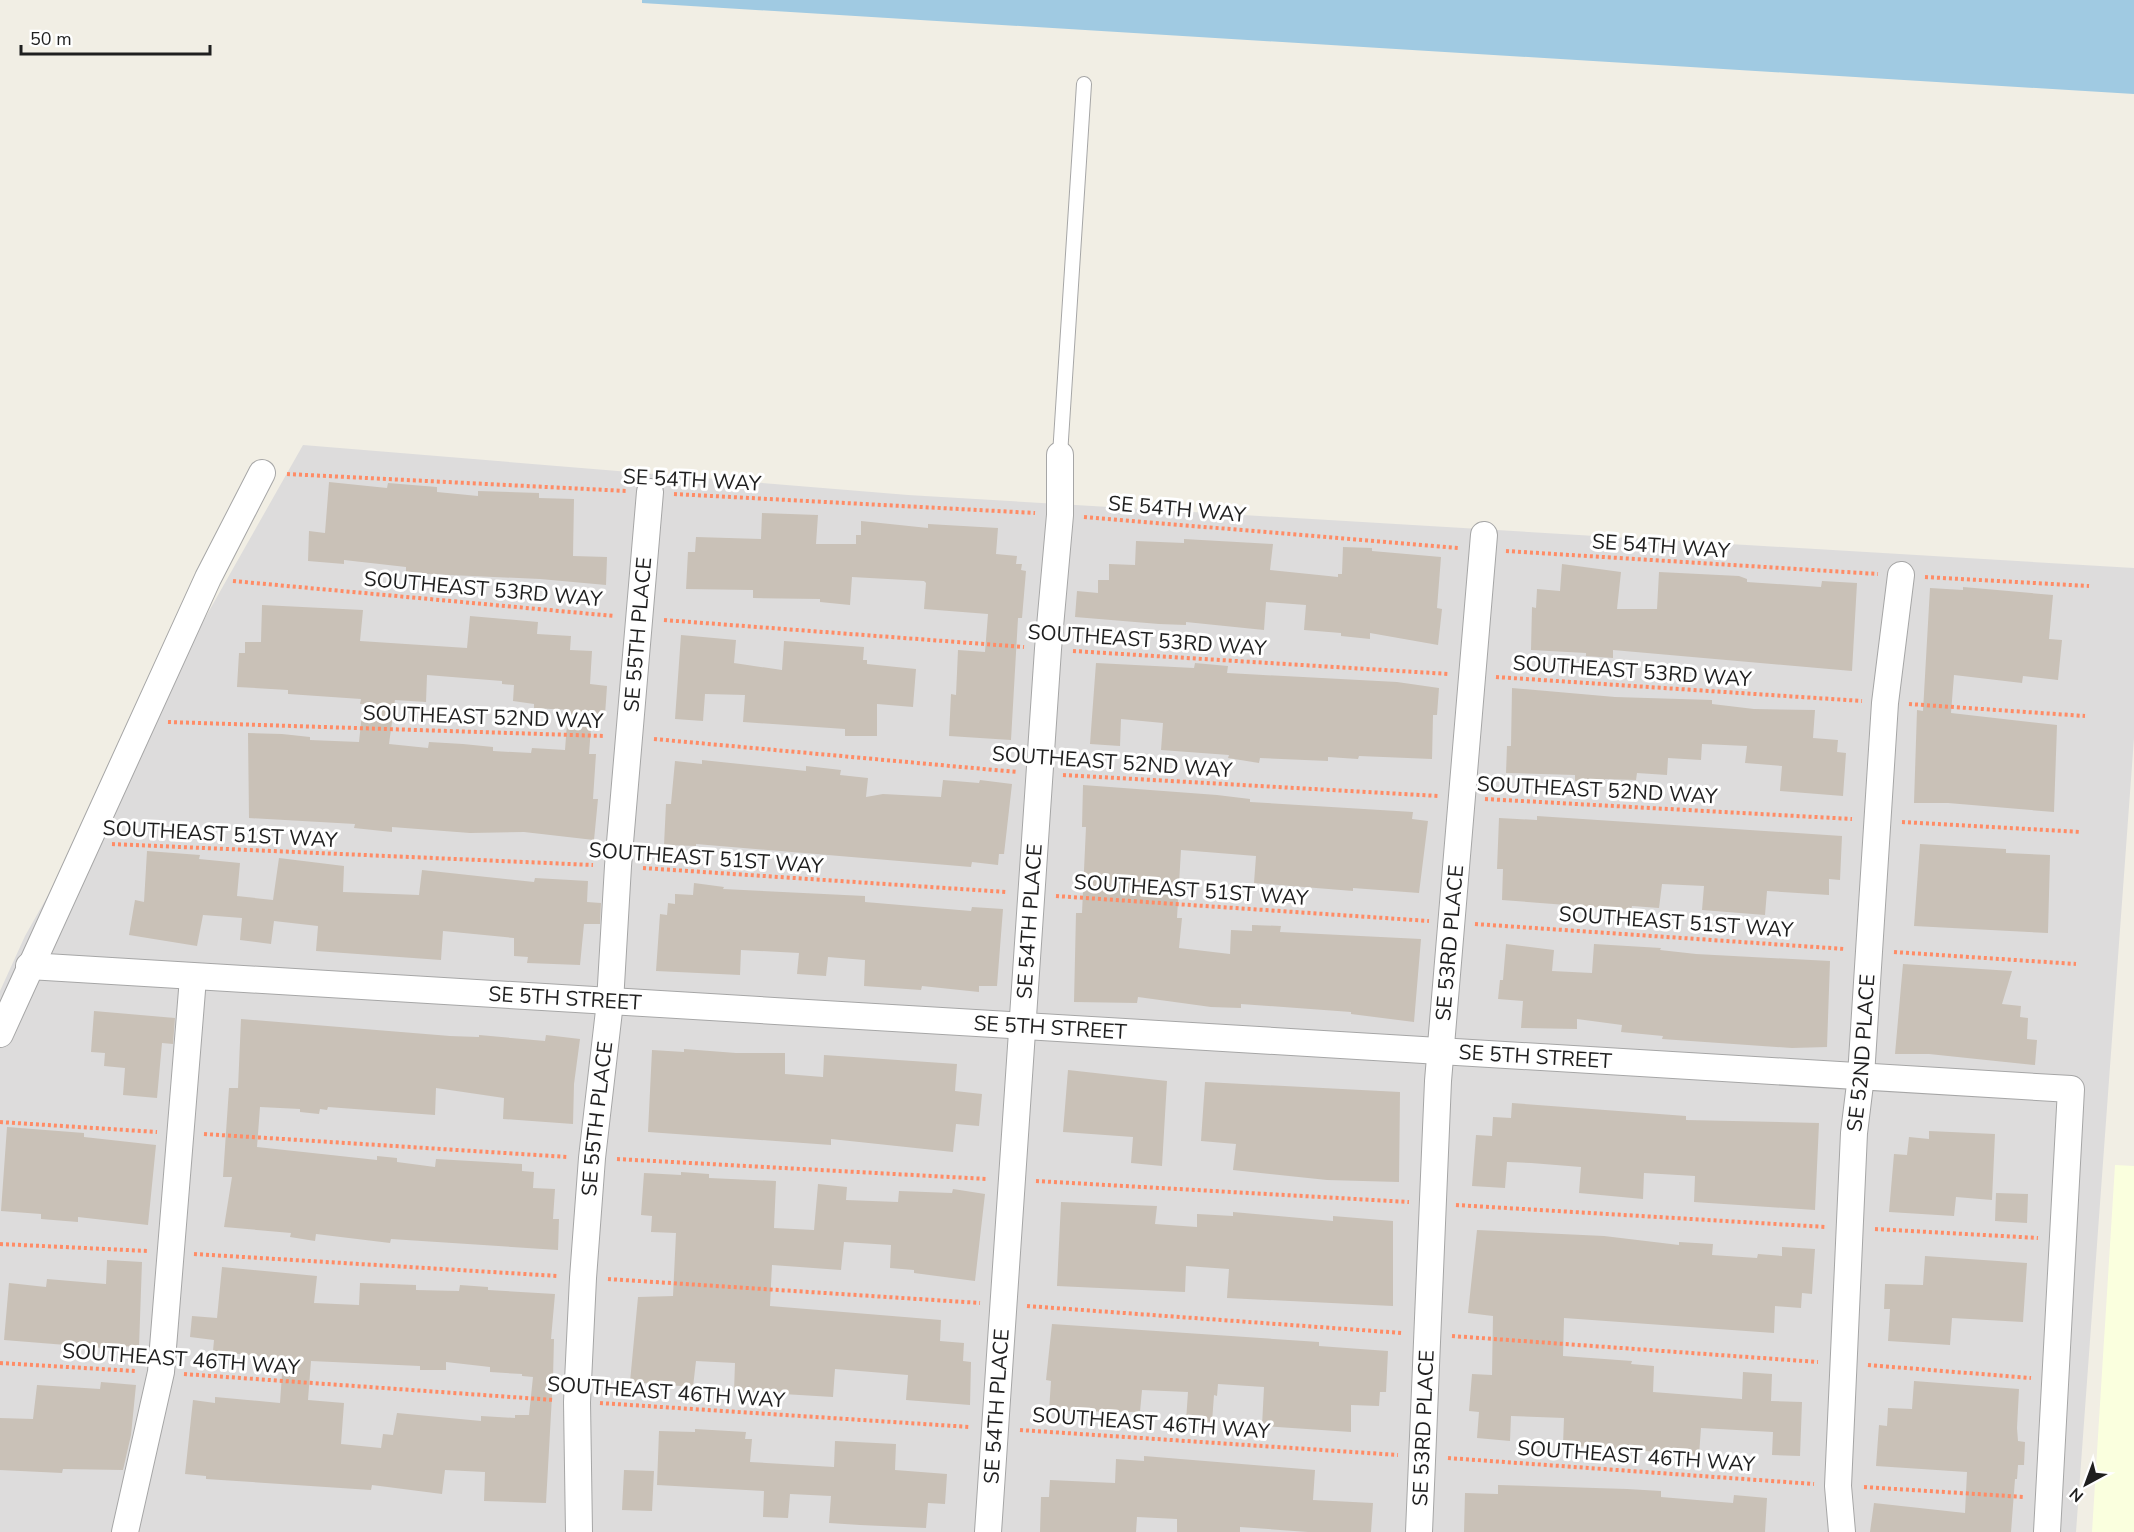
<svg xmlns="http://www.w3.org/2000/svg" width="2134" height="1532" font-family="'Nunito Sans',sans-serif">
  <style>
    .residential { fill: #dddcdc }
    .education { fill: #faffde }
    .water { fill: #a0cae2 }
    .building { fill: #c9c1b7; fill-rule: evenodd }
    .lines { fill: none; stroke-linecap: round; stroke-linejoin: round }
    .lane-casing { stroke: #a6a6a6; stroke-width: 16 }
    .street-casing { stroke: #a6a6a6; stroke-width: 28 }
    .path { stroke: #ff8c66; stroke-width: 4; stroke-dasharray: 3 3; stroke-linecap: butt }
    .lane { stroke: #fff; stroke-width: 14 }
    .street { stroke: #fff; stroke-width: 26 }
    .labels { text-anchor: middle; dominant-baseline: central; stroke-width: 6; stroke-linejoin: round; paint-order: stroke }
    .street-label { font-size: 21px; fill: #1f1f1f; stroke: #fff }
  </style>
  <rect width="100%" height="100%" fill="#f1eee4"/>
  <path class="residential" d="M303,445L908,495L2134,568V738L2076,1532H0V991L25,936Z"/>
  <path class="education" d="M2115,1165L2134,1166V1532H2092Z"/>
  <path class="water" d="M642,0H2134V94L642,3Z"/>
  <path class="building" d="M329,482L387,488L388,483L437,487V492L478,496V491L539,493V498L574,499L573,556L607,557L606,585L540,579L406,573V567L344,560V564L308,561L309,531L325,533Z
    M762,513L818,515L816,544H856V535H861V521L928,528V524L998,528L996,554L1017,556L1016,564H1022L1021,570L1026,571L1022,618H1018L1011,740L949,736L951,694L956,695L958,650L985,652L988,614L924,609L926,583L924,581L852,577L850,605L820,602V599L753,598V590L686,589L688,552H695L696,537L761,539Z
    M1184,539L1273,544L1270,570L1338,577V574H1342L1343,547L1372,548V551L1441,557L1437,608L1442,609L1438,645L1370,633V639L1341,636V633L1304,630L1306,605L1266,602L1264,630L1186,622V625L1159,624L1075,617L1077,591L1098,593V580H1109V564L1135,565L1136,541L1184,543Z
    M1562,564L1621,572L1617,609H1657L1659,572L1739,576L1747,579V582L1793,585L1821,587L1822,581L1857,583L1852,671L1613,650V658L1586,656V653L1531,650L1532,607L1536,608L1537,589L1560,591Z
    M1963,587L2053,595L2049,639L2062,640L2058,680L2023,676L2022,683L1954,675L1951,713L2057,725L2054,812L1948,803H1914L1917,710L1923,711L1930,588L1963,590Z
    M262,605L363,610L360,641L467,648L470,616L538,622L537,634L571,636L570,650L592,651L590,684L607,686L605,715L592,714L589,754H596L593,799H598L594,840L524,832L470,833L392,827V832L354,828L355,824L249,818L248,733L282,734L310,737V740L359,742L363,704H360L361,699L288,694V690L237,687L239,653H245V642H261ZM427,675L502,681V684L514,685L513,701L534,704V708L568,710L565,750L532,748L531,753L493,751V747L463,744L429,742L428,748L389,744L395,700L426,702Z
    M681,635L736,640L734,663L782,670L784,641L864,647L863,660H867V664L916,669L913,707L877,704V736H845V729L743,722L745,695L705,694L703,721L675,719Z
    M1096,663L1194,668L1195,663L1228,666L1227,673L1397,682L1439,688L1437,715H1433L1432,759L1359,756L1358,759L1328,757V761L1260,758L1259,763L1228,758L1229,755L1161,750L1163,723L1121,719L1120,746L1090,744Z
    M1512,688L1615,697L1712,700V704L1754,709L1815,710L1813,738L1838,740L1837,752L1846,753L1843,796L1780,791L1782,766L1745,763L1747,746L1702,744L1701,760L1668,758L1667,775L1637,773L1636,780L1605,779L1604,783L1575,781V775L1506,773L1507,746H1511Z
    M702,760L806,771V766L841,770L840,775L868,778L866,797L883,794L941,797L943,780L979,783L980,780L1012,784L1004,854H999L998,865L972,862L971,867L696,844V846L664,845L666,804H671L675,761L702,764Z
    M1083,785L1217,795L1250,799V802L1413,812L1412,819L1428,821L1419,893L1353,888V891L1254,883L1256,856L1181,850L1177,918H1182L1179,948L1230,954L1231,930L1252,931V925L1281,926L1280,932L1421,939L1414,1022L1351,1014V1012L1241,1004V1008L1211,1007L1138,997L1137,1003L1074,1002L1076,913H1082L1086,827H1082Z
    M1537,816L1842,836L1840,880L1829,879V895L1767,891L1765,915L1702,910L1704,886L1662,884L1659,908L1632,906L1631,910L1502,900L1503,869H1497L1499,818L1537,820Z
    M1920,844L2006,849V853L2050,855L2048,933L1914,926Z
    M147,851L200,855L199,859L240,863L237,896L273,900L279,858L344,866L343,892L419,895L422,870L534,882L535,878L588,881L587,902L601,903L600,924H584L580,965L527,963L528,957L514,956V938L443,931L441,960L316,951L318,926L274,921L271,944L240,940L242,918L203,915L197,946L129,935L135,900L144,902Z
    M694,883L724,887L723,889L865,896V902L971,911L972,907L1003,909L997,986H979V992L922,986L921,990L864,986L865,960L828,957L826,976L797,974L799,953L741,950L740,975L656,971L660,914L667,915L668,903L675,904V894L693,895Z
    M1506,944L1554,950L1552,971L1592,973L1594,944L1661,948L1660,950L1696,954L1830,961L1827,1047L1792,1048L1662,1039L1663,1036L1621,1032L1622,1025L1577,1019V1029L1521,1028L1523,1001L1498,999L1500,980H1503Z
    M1903,964L2012,971L2002,1004L2021,1006L2020,1017L2028,1018L2027,1039L2037,1040L2035,1065L1929,1054H1895Z
    M94,1011L175,1018L173,1044L162,1043L157,1098L123,1095L125,1068L104,1066L105,1053L91,1052Z
    M241,1019L450,1036L479,1037V1035L545,1041L546,1035L580,1039L574,1084L573,1124L503,1119L504,1098L436,1088L435,1115L328,1107L327,1110L320,1109L319,1114L300,1112V1109L260,1107L257,1147L377,1160V1156L397,1158V1162L435,1167L436,1159L522,1164V1171L534,1172L533,1188L555,1189L553,1219H559L558,1250L391,1239L390,1243L316,1234L315,1241L290,1237L291,1233L224,1227L232,1177H223L229,1088H238Z
    M684,1049L736,1053H785V1074L823,1077L824,1055L957,1064L955,1091L982,1094L979,1126L956,1124L953,1152L831,1139V1145L648,1132L652,1050L684,1052Z
    M1068,1070L1167,1081L1162,1166L1131,1163L1133,1137L1063,1132Z
    M1205,1082L1400,1092L1399,1182L1327,1180L1233,1170L1236,1144L1201,1141Z
    M1512,1103L1686,1116V1120L1819,1123L1815,1210L1694,1202L1695,1176L1644,1173L1643,1199L1579,1193L1581,1167L1531,1163L1507,1162L1505,1188L1472,1186L1476,1135L1492,1136L1493,1117L1511,1118Z
    M7,1127L84,1133V1137L156,1145L148,1225L78,1217V1222L41,1219V1214L1,1211Z
    M1929,1131L1995,1134L1992,1200L1956,1197L1954,1216L1889,1212L1894,1154L1907,1155L1909,1137L1929,1139Z
    M681,1172L709,1174V1178L776,1181L774,1228L814,1230L818,1184L847,1187L846,1200L898,1202L899,1191L952,1193L953,1189L985,1194L975,1281L914,1273V1270L890,1268L891,1245L844,1242L841,1270L772,1265L770,1306L941,1320L940,1341L964,1343L963,1361L971,1362L970,1405L906,1400L908,1375L835,1369L833,1397L734,1391L735,1363L696,1361L693,1387L630,1382L638,1297L673,1296L676,1233L651,1232L652,1216L641,1215L644,1173L681,1175Z
    M1996,1193L2028,1194L2027,1223L1995,1221Z
    M1061,1202L1157,1206L1155,1224L1197,1227V1214L1233,1216V1212L1333,1221V1216L1393,1221V1306L1227,1298L1229,1269L1186,1266L1185,1292L1057,1286Z
    M1477,1230L1604,1236L1679,1245V1242L1713,1244L1712,1255L1757,1258L1758,1254L1782,1256V1247L1815,1249L1812,1294L1802,1293L1801,1308L1775,1306L1774,1333L1564,1318L1563,1356L1632,1361L1631,1364L1654,1366L1653,1392L1742,1399L1743,1372L1772,1374L1771,1401L1802,1402L1800,1456L1772,1455L1773,1432L1701,1428L1699,1455L1563,1445L1564,1418L1511,1416L1510,1441L1477,1438L1479,1412L1469,1411L1472,1374L1492,1375L1493,1316L1468,1313Z
    M1925,1256L2027,1263L2023,1322L1952,1318L1950,1345L1888,1341L1890,1309H1884L1885,1284L1923,1285Z
    M107,1260L142,1262L139,1347L103,1345V1348L4,1340L9,1283L46,1287L47,1279L106,1284Z
    M222,1267L317,1276L314,1303L359,1305L360,1283L416,1285V1290L459,1291L460,1285L488,1287V1290L555,1294L551,1339H554L553,1378L546,1503L484,1501L485,1472L445,1470L442,1494L372,1485L371,1490L206,1479V1476L185,1474L193,1400L215,1403V1397L280,1403L283,1359L213,1351L214,1340L190,1337L192,1316L217,1318ZM311,1361L420,1366V1370H446V1362L490,1367V1372L522,1374V1376L533,1377L529,1415H515V1418L481,1416V1421L397,1413L393,1435L383,1434L381,1448L341,1444L344,1403L308,1400Z
    M1052,1324L1319,1342V1346L1388,1351L1386,1392H1380L1379,1406L1351,1405V1432L1262,1426L1264,1387L1218,1384L1217,1396L1214,1395L1212,1422L1186,1421L1188,1392L1142,1390L1140,1412L1049,1411L1051,1381L1046,1380Z
    M1914,1381L2019,1389L2017,1428L2018,1441L2025,1442L2024,1465H2018L2017,1479H2015L2011,1532H1870L1874,1503L1965,1513L1967,1472L1876,1466L1879,1425L1887,1426L1888,1408L1912,1409Z
    M101,1382L136,1385L131,1435L123,1470L63,1469L62,1473L0,1470V1418L33,1419L37,1385L100,1389Z
    M695,1429L746,1432L745,1439H752L750,1462L834,1467L835,1441L896,1444L895,1470L947,1474L945,1504L928,1503L926,1528L860,1525L829,1523L831,1496L790,1494L788,1518L763,1517L764,1491L657,1485L659,1431L695,1432Z
    M1144,1456L1315,1470L1313,1500L1373,1503L1371,1532H1308L1240,1527V1532H1177V1519L1137,1517L1136,1532H1040L1041,1497H1049L1050,1480L1115,1483L1116,1459L1144,1461Z
    M624,1470L654,1471L652,1511L622,1510Z
    M1498,1485L1627,1489L1661,1491V1497L1733,1503L1734,1495L1767,1498L1765,1532H1464L1465,1493L1498,1494Z"/>
  <g class="lines">
    <defs>
      <path id="lane" d="M1060,455L1084,84"/>
      <g id="street">
        <path id="s1" d="M29,966L2071,1089L2047,1532"/>
        <path d="M0,1034L208,578L262,473"/>
        <path d="M125,1532L161,1372L193,978"/>
        <path id="s2" d="M579,1532L577,1402L583,1278L592,1158L610,1002L618,866L650,492"/>
        <path id="s3" d="M988,1532L1048,649L1060,515V455"/>
        <path id="s4" d="M1419,1532L1438,1081L1484,535"/>
        <path id="s5" d="M1842,1532L1838,1486L1854,1133L1861,1076L1885,703L1901,575"/>
      </g>
    </defs>
    <use href="#lane" class="lane-casing"/>
    <use href="#street" class="street-casing"/>
    <path class="path" d="M287,474L627,491
      M674,494L1035,513
      M1084,517L1459,548
      M1506,551L1878,574
      M1925,577L2089,586
      M233,581L614,616
      M664,620L1024,647
      M1073,651L1449,674
      M1496,677L1862,701
      M1909,704L2085,716
      M168,722L604,736
      M654,739L1017,772
      M1063,775L1439,796
      M1485,799L1852,819
      M1902,822L2081,832
      M112,844L593,865
      M643,868L1006,892
      M1056,896L1429,921
      M1475,924L1845,949
      M1894,952L2076,964
      M0,1122L157,1132
      M204,1134L568,1157
      M617,1159L987,1179
      M1036,1181L1409,1202
      M1456,1205L1826,1227
      M1875,1229L2038,1238
      M0,1244L148,1251
      M194,1254L558,1276
      M608,1279L980,1303
      M1027,1306L1402,1333
      M1452,1336L1818,1362
      M0,1363L135,1371
      M1868,1365L2031,1378
      M184,1374L554,1400
      M600,1403L970,1427
      M1020,1430L1398,1455
      M1448,1458L1814,1484
      M1864,1487L2024,1497"/>
    <use href="#lane" class="lane"/>
    <use href="#street" class="street"/>
  </g>
  <g class="labels">
    <g class="street-label">
      <text transform="translate(692 480) rotate(3)">SE 54TH WAY</text>
      <text transform="translate(1177 509) rotate(5)">SE 54TH WAY</text>
      <text transform="translate(1661 546) rotate(4)">SE 54TH WAY</text>
      <text transform="translate(483 589) rotate(5)">SOUTHEAST 53RD WAY</text>
      <text stroke="none"><textPath href="#s2" startOffset="900">SE 55TH PLACE</textPath></text>
      <text transform="translate(1147 640) rotate(4)">SOUTHEAST 53RD WAY</text>
      <text transform="translate(1632 671) rotate(4)">SOUTHEAST 53RD WAY</text>
      <text transform="translate(483 717) rotate(2)">SOUTHEAST 52ND WAY</text>
      <text transform="translate(1112 762) rotate(4)">SOUTHEAST 52ND WAY</text>
      <text transform="translate(1597 790) rotate(3)">SOUTHEAST 52ND WAY</text>
      <text transform="translate(220 834) rotate(3)">SOUTHEAST 51ST WAY</text>
      <text transform="translate(706 858) rotate(4)">SOUTHEAST 51ST WAY</text>
      <text transform="translate(1191 890) rotate(4)">SOUTHEAST 51ST WAY</text>
      <text stroke="none"><textPath href="#s3" startOffset="612">SE 54TH PLACE</textPath></text>
      <text transform="translate(1676 922) rotate(4)">SOUTHEAST 51ST WAY</text>
      <text stroke="none"><textPath href="#s4" startOffset="590">SE 53RD PLACE</textPath></text>
      <text stroke="none"><textPath href="#s1" startOffset="537">SE 5TH STREET</textPath></text>
      <text stroke="none"><textPath href="#s1" startOffset="1023">SE 5TH STREET</textPath></text>
      <text stroke="none"><textPath href="#s5" startOffset="480">SE 52ND PLACE</textPath></text>
      <text stroke="none"><textPath href="#s1" startOffset="1509">SE 5TH STREET</textPath></text>
      <text stroke="none"><textPath href="#s2" startOffset="414">SE 55TH PLACE</textPath></text>
      <text transform="translate(181 1359) rotate(4)">SOUTHEAST 46TH WAY</text>
      <text transform="translate(666 1392) rotate(4)">SOUTHEAST 46TH WAY</text>
      <text stroke="none"><textPath href="#s3" startOffset="126">SE 54TH PLACE</textPath></text>
      <text transform="translate(1151 1423) rotate(4)">SOUTHEAST 46TH WAY</text>
      <text stroke="none"><textPath href="#s4" startOffset="104">SE 53RD PLACE</textPath></text>
      <text transform="translate(1636 1456) rotate(4)">SOUTHEAST 46TH WAY</text>
    </g>
  </g>
  <g transform="translate(2086 1484) rotate(221)" stroke="#ffffff" stroke-width="4.5" paint-order="stroke">
  <path d="M0-4.5L10 22L0 15L-10 22Z" fill="#1f1f1f"/>
  <text y="-9" font-size="16" font-weight="bold" text-anchor="middle" fill="#1f1f1f">N</text>
  </g>
  <path d="M21 45v9h189v-9" fill="none" stroke="#1f1f1f" stroke-width="3"/>
  <text x="30" y="45" font-size="18" fill="#1f1f1f" stroke="#ffffff" stroke-width="4.5" paint-order="stroke">50 m</text>
</svg>
